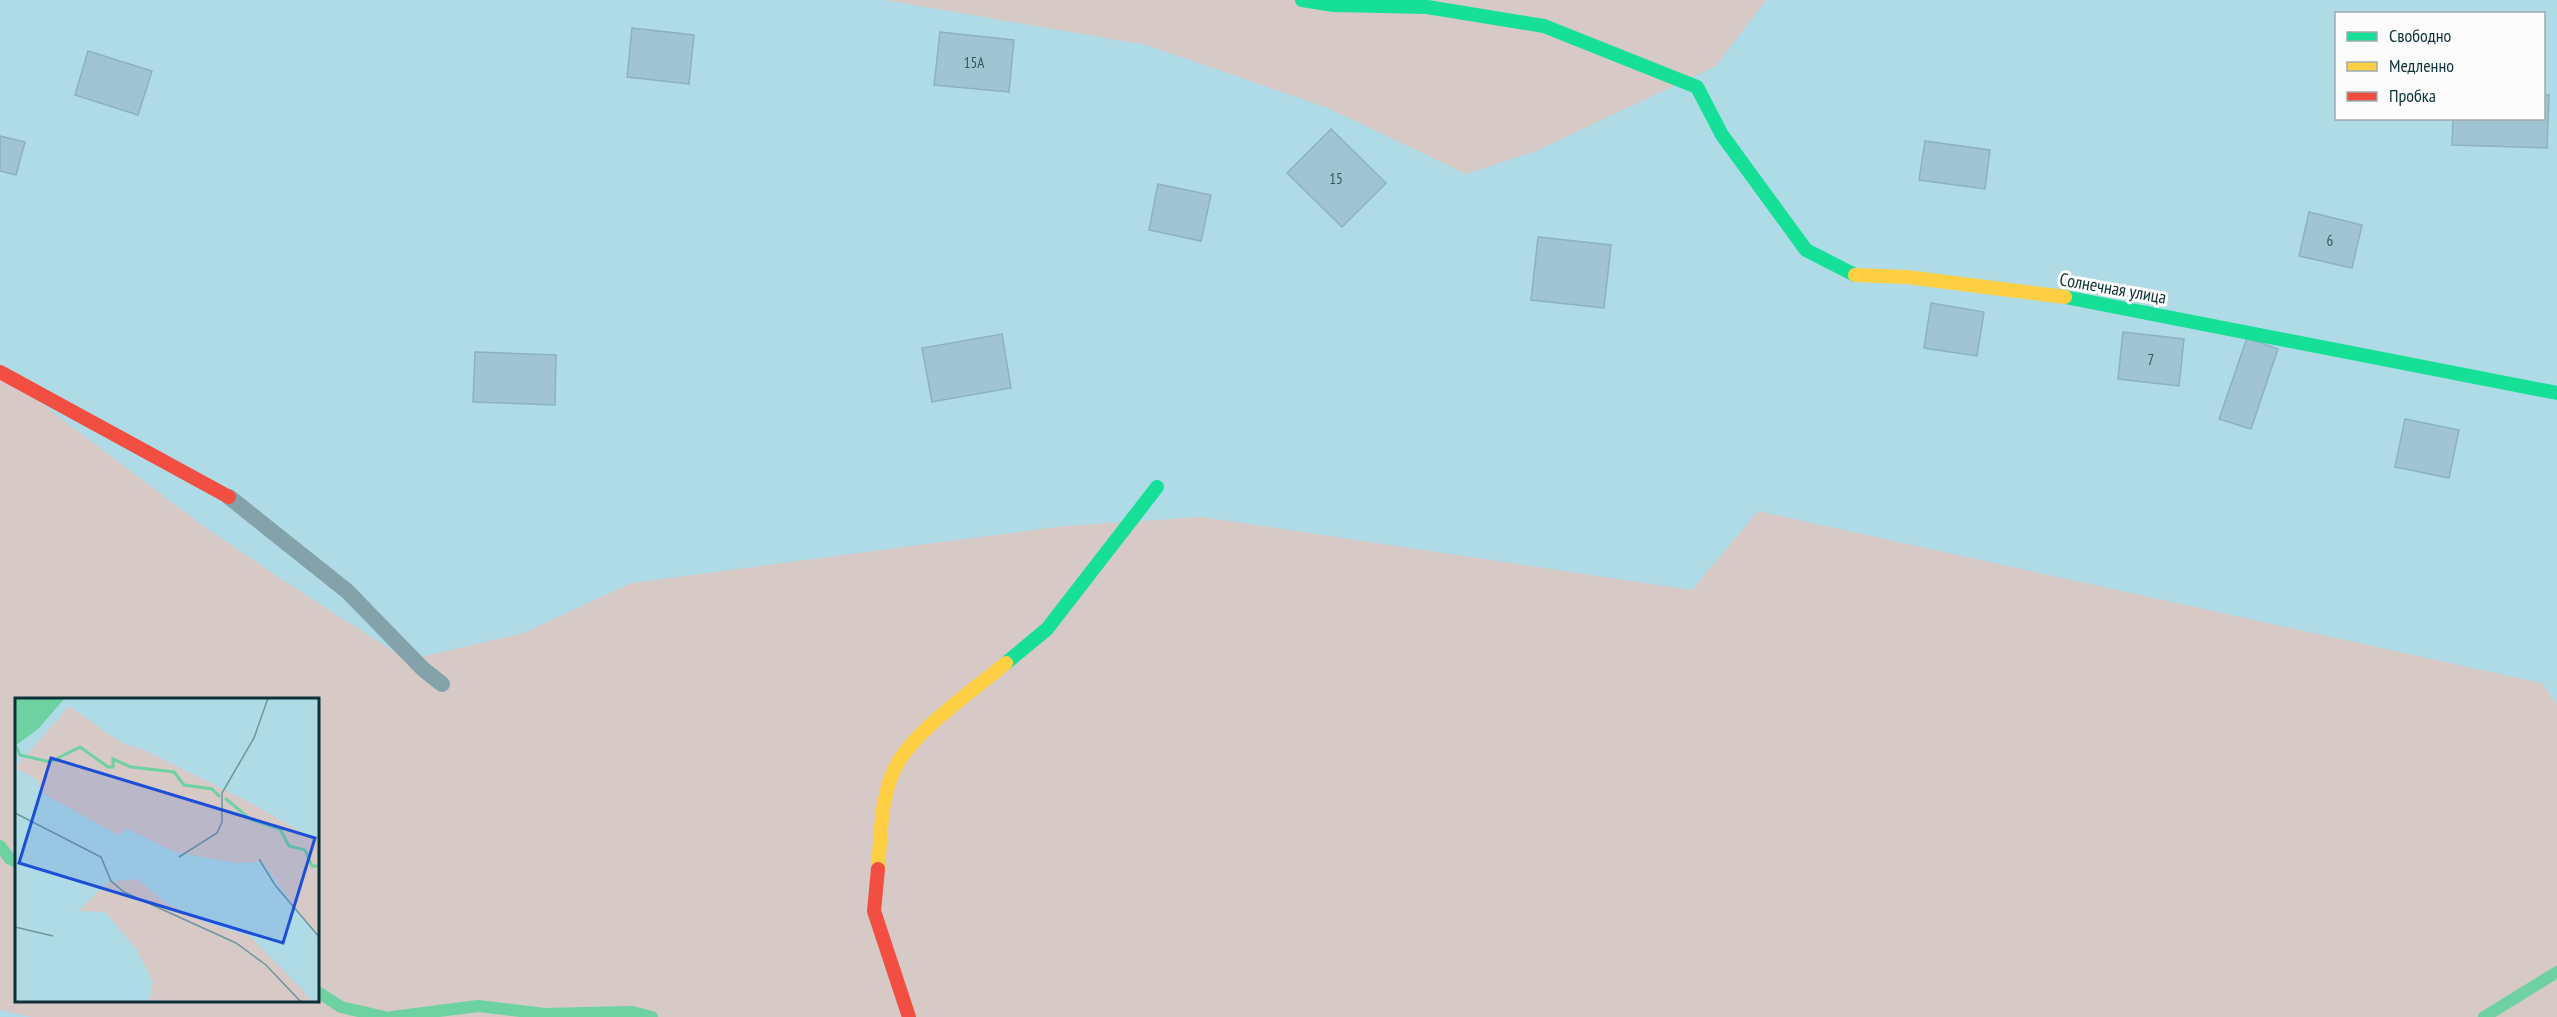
<svg xmlns="http://www.w3.org/2000/svg" width="2557" height="1017" font-family="'PT Sans Narrow',sans-serif">
  <style>
    .green { fill: #d6c9c6; fill-rule: evenodd }
    .lines { fill: none; stroke-linecap: round; stroke-linejoin: round }
    .stream { stroke: #6ed1a1; stroke-width: 12 }
    .building { fill: #a0c4d2; stroke: #8cb2c0; stroke-width: 1.5 }
    .lane { stroke: #83a2aa; stroke-width: 16 }
    .fast { stroke: #16e098; stroke-width: 14 }
    .slow { stroke: #ffcf43; stroke-width: 14 }
    .jam { stroke: #f24e42; stroke-width: 14 }
    .labels { text-anchor: middle; dominant-baseline: central; stroke-width: 6; stroke-linejoin: round; paint-order: stroke }
    .number-label { font-size: 15px; fill: #325760 }
    .street-label { font-size: 18px; fill: #0c3138; stroke: #fcfcfc }
    .inset-river { fill: none; stroke: #6ed1a1; stroke-width: 3 }
    .inset-road { fill: none; stroke: #6d97a0; stroke-width: 1.5 }
    .view { fill: #1d4ed8; fill-opacity: 0.15; stroke: #1d4ed8; stroke-width: 3 }
    .inset-edge { fill: none; stroke: #0c3138; stroke-width: 3 }
  </style>
  <rect width="100%" height="100%" fill="#aedbe6"/>
  <path class="green" d="M885,0H1766L1716,66L1536,151L1466,174L1328,108L1146,45Z
    M0,372L198,522L278,577L407,660L524,633L631,583L1064,526L1202,517L1692,590L1758,511L2541,683L2557,704V1017H32L0,1010ZM16,699H318V1000H16Z"/>
  <g class="lines">
    <path class="stream" d="M0,846L10,859L16,862
      M318,992L341,1007L385,1017
      M392,1017L478,1006L545,1014L632,1012L652,1017
      M2484,1017L2557,972"/>
  </g>
  <path class="building" d="M632,28L694,35L689,84L627,77Z
    M940,32L1014,40L1009,92L934,85Z
    M88,51L152,71L138,115L75,95Z
    M2544,94L2549,95L2547,148L2452,145L2453,118H2544Z
    M1331,129L1386,183L1342,227L1287,173Z
    M0,136L25,142L16,175L0,171Z
    M1925,141L1990,150L1985,189L1919,180Z
    M1158,184L1211,195L1201,241L1149,230Z
    M2309,212L2362,225L2352,268L2299,256Z
    M1538,237L1611,245L1604,308L1531,300Z
    M1931,303L1984,312L1977,356L1924,348Z
    M2123,332L2184,339L2179,386L2118,379Z
    M1002,334L1011,388L932,402L922,348Z
    M2247,338L2278,349L2251,429L2219,419Z
    M475,352L556,355L555,405L473,402Z
    M2405,419L2459,430L2449,478L2395,467Z"/>
  <g class="lines">
    <path class="lane" d="M229,497L347,591L423,669L442,684"/>
    <path class="fast" d="M1302,0L1334,5L1427,7L1544,26L1697,87L1722,135L1806,250L1855,275
      M2065,297L2557,393
      M1006,663L1047,629L1157,487"/>
    <path class="slow" d="M1855,275L1907,277L2065,297
      M878,869C881,836 880,797 896,766C915,730 974,690 1006,663"/>
    <path class="jam" d="M0,372L229,497
      M878,869L874,911L909,1017"/>
  </g>
  <g class="labels">
    <g class="number-label">
      <text x="974" y="62">15А</text>
      <text x="1336" y="178">15</text>
      <text x="2330" y="240">6</text>
      <text x="2151" y="359">7</text>
    </g>
    <g class="street-label">
      <text transform="translate(2113 288) rotate(10)">Солнечная улица</text>
    </g>
  </g>
  <g transform="translate(15 698)">
    <rect width="304" height="304" fill="#aedbe6"/>
    <path d="M54,8L108,46L127,51L236,105L304,144V241L247,164L221,165L160,154L112,131L103,137L27,95L22,82L0,70ZM122,181L151,205L192,225L235,238L299,304H134L138,284L121,251L90,214L63,213L93,184Z" fill="#d6c9c6"/>
    <path d="M0,0H50L23,31L0,48Z" fill="#6ed1a1"/>
    <path class="inset-river" d="M1,48L5,57L35,64L65,49L93,69H98V61L116,69L159,74L169,87L197,91L205,99M210,100L235,121L265,131L274,148L290,152L297,168H305"/>
    <path class="inset-road" d="M0,115L86,159L96,183L109,194L221,245L251,267L286,304M164,159L202,135L207,124V95L239,40L253,0M244,161L260,187L305,240M0,229L38,238"/>
    <path class="view" d="M36,60L300,140L268,245L4,165Z"/>
    <rect width="304" height="304" class="inset-edge"/>
  </g>
  <rect x="2335" y="12" width="210" height="108" fill="#fcfcfc" stroke="#9cabae" stroke-width="1.5"/>
  <rect x="2347" y="32" width="30" height="9" fill="#16e098" stroke="#9cabae" stroke-width="1.5"/>
  <text x="2389" y="42" font-size="18" fill="#0c3138">Свободно</text>
  <rect x="2347" y="62" width="30" height="9" fill="#ffcf43" stroke="#9cabae" stroke-width="1.5"/>
  <text x="2389" y="72" font-size="18" fill="#0c3138">Медленно</text>
  <rect x="2347" y="92" width="30" height="9" fill="#f24e42" stroke="#9cabae" stroke-width="1.5"/>
  <text x="2389" y="102" font-size="18" fill="#0c3138">Пробка</text>
</svg>
